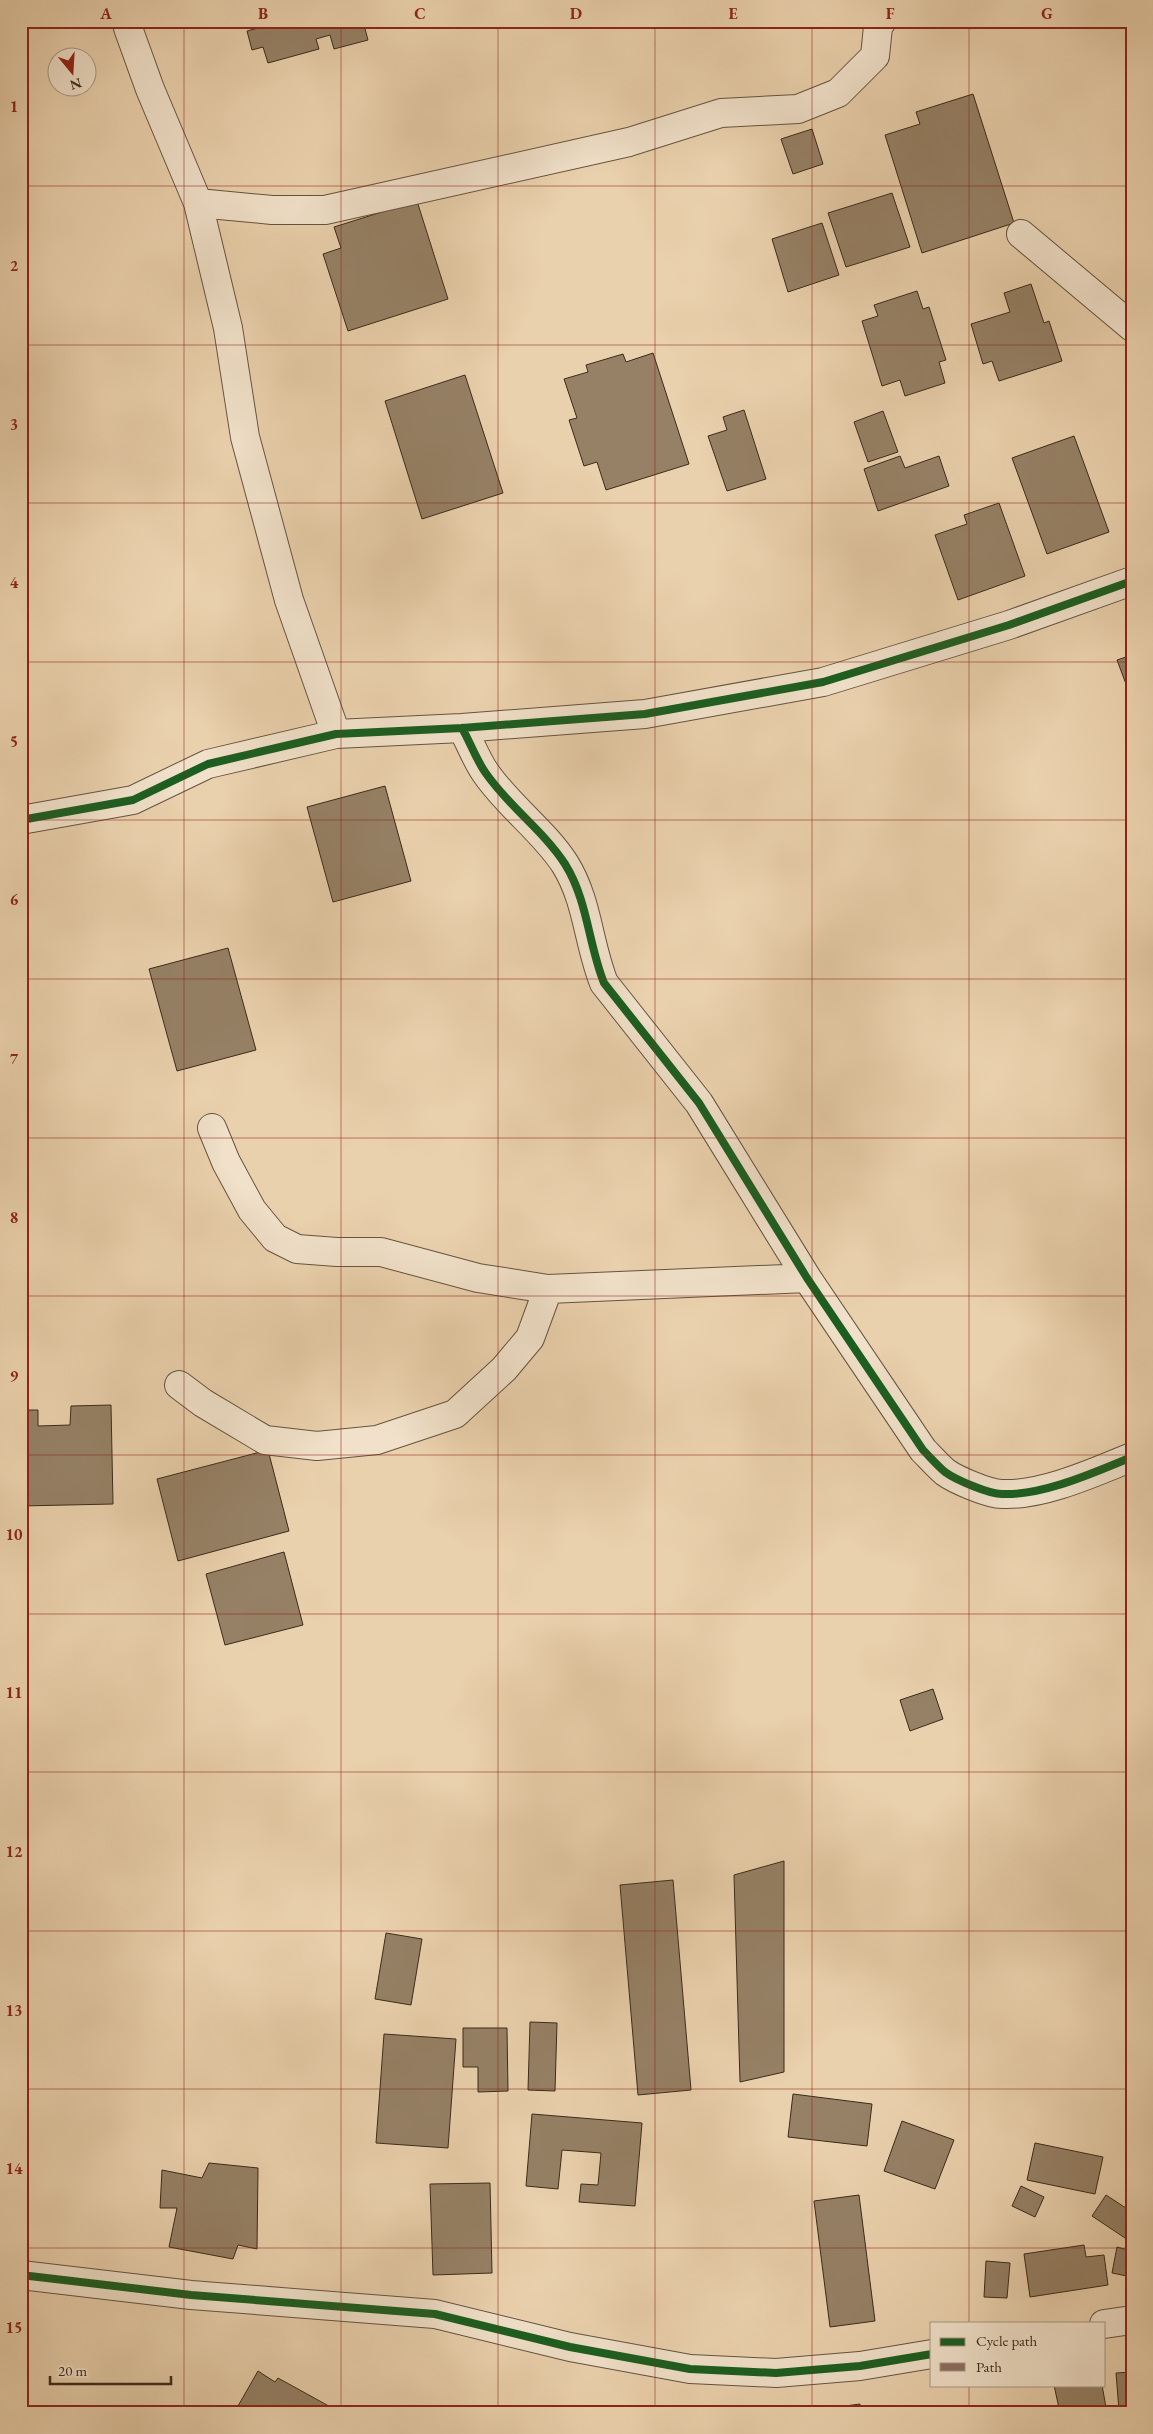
<svg xmlns="http://www.w3.org/2000/svg" width="1153" height="2434" font-family="'EB Garamond',serif">
  <style>
    .building { fill: #968166; stroke: #3a2b1a }
    .lines { fill: none; stroke-linecap: round; stroke-linejoin: round }
    .street-casing { stroke: #66543f; stroke-width: 30 }
    .street { stroke: #f1e1ca; stroke-width: 28 }
    .quiet { stroke: #8d6e63; stroke-width: 6; stroke-dasharray: 12 6; stroke-linecap: butt }
    .cycleway-casing { stroke: #f1e1ca; stroke-width: 11 }
    .cycleway { stroke: #1b5e20; stroke-width: 8 }
    .grid { fill: none; stroke: #8f2418; stroke-width: 1; stroke-opacity: 0.55 }
    .neatline { fill: none; stroke: #8f2418; stroke-width: 2 }
    .grid-label { font-size: 16px; text-anchor: middle; font-weight: bold; fill: #8f2418 }
  </style>
  <rect width="100%" height="100%" fill="#ead1ad"/>
  <filter id="stains"><feTurbulence type="fractalNoise" baseFrequency=".004" numOctaves="4"/><feColorMatrix values="0 0 0 0 .2 0 0 0 0 .09 0 0 0 0 .02 0 0 0 .5 -.17"/></filter>
  <radialGradient id="worn" r=".72"><stop offset=".6" stop-color="#630" stop-opacity="0"/><stop offset="1" stop-color="#630" stop-opacity=".3"/></radialGradient>
  <path class="building" d="M264,21H363L368,40L334,49L330,35L316,39L319,49L268,63L263,47L252,50L247,31L265,26Z
    M973,94L1014,223L922,253L885,135L920,124L916,112Z
    M812,129L823,164L793,174L781,139Z
    M892,193L910,247L846,267L828,213Z
    M417,201L448,299L348,331L323,254L341,248L334,227Z
    M822,223L839,275L788,292L772,239Z
    M1031,284L1044,323L1049,321L1062,361L999,381L992,361L983,364L971,324L1010,312L1004,293Z
    M917,291L923,309L929,307L946,360L939,362L945,383L905,396L900,380L882,386L862,321L878,316L874,305Z
    M653,353L689,464L606,490L597,462L584,466L569,420L577,418L564,379L588,372L586,365L623,354L626,362Z
    M465,375L503,493L422,519L385,401Z
    M744,410L766,479L727,491L708,436L727,430L723,417Z
    M883,411L898,452L868,462L854,422Z
    M1074,436L1109,532L1047,554L1012,458Z
    M900,456L905,468L939,456L949,486L878,511L864,469Z
    M999,503L1025,576L958,600L935,535L967,524L964,515Z
    M1132,655V682L1126,684L1117,660Z
    M385,786L411,881L333,902L307,807Z
    M228,948L256,1050L177,1071L149,969Z
    M111,1405L113,1504L21,1506V1410H38V1426L70,1425L71,1406Z
    M268,1450L289,1531L178,1561L157,1479Z
    M284,1552L303,1625L225,1645L206,1574Z
    M933,1689L943,1719L910,1731L900,1700Z
    M784,1861V2072L740,2082L734,1875Z
    M673,1880L691,2090L638,2095L620,1885Z
    M386,1933L422,1939L411,2005L375,1999Z
    M530,2022L557,2023L555,2091L528,2090Z
    M463,2028H507L508,2091L478,2092V2067H463Z
    M384,2034L456,2039L448,2148L376,2143Z
    M793,2094L872,2104L867,2146L788,2137Z
    M532,2114L642,2123L635,2206L579,2202L581,2184L598,2185L601,2153L562,2150L558,2189L526,2186Z
    M902,2121L954,2140L935,2189L884,2171Z
    M1035,2143L1103,2157L1095,2194L1027,2180Z
    M209,2163L258,2168L257,2249L238,2245L233,2259L169,2247L177,2208H160L162,2170L202,2178Z
    M490,2183L492,2273L433,2275L430,2184Z
    M1021,2186L1044,2197L1035,2217L1012,2206Z
    M859,2195L875,2321L830,2327L814,2201Z
    M1106,2195L1132,2212V2235L1128,2240L1092,2216Z
    M1084,2245L1086,2257L1104,2255L1108,2285L1030,2297L1024,2254Z
    M1117,2247L1132,2251V2277L1112,2273Z
    M986,2261L1010,2263L1007,2298L984,2297Z
    M258,2371L275,2382L278,2378L336,2410L335,2413H234Z
    M1132,2372V2409L1119,2410L1116,2373Z
    M1054,2385H1102L1107,2413H1060Z
    M860,2404L861,2413H831L830,2408Z"/>
  <g class="lines">
    <defs>
      <path id="street" d="M128,21V28L150,89L198,203L228,328L245,437L289,600L336,734
        M198,203L272,210H325L629,142L721,113L798,109L838,93L875,56L878,27L882,21
        M1021,234L1132,327
        M462,728C470,742 476,759 485,772C508,806 543,830 565,864C588,901 588,943 604,983L699,1103L807,1278L923,1450C930,1457 937,1465 945,1472C956,1480 989,1494 1002,1494C1043,1496 1095,1472 1132,1457
        M21,820L133,800L208,764L336,734L462,728L645,714L823,682L1009,625L1132,581
        M212,1128L226,1162L252,1210L275,1238L297,1249L337,1252H381L478,1278L548,1289L807,1278
        M179,1385L203,1403L265,1440L317,1446L377,1440L455,1414L504,1369L530,1338L548,1289
        M21,2275L191,2295L435,2314L570,2347L690,2369L776,2373L860,2366L932,2354
        M1104,2324L1132,2320"/>
    </defs>
    <use href="#street" class="street-casing"/>
    <use href="#street" class="street"/>
    <path class="quiet" d="M873,21L878,27"/>
    <defs>
      <path id="cycleway" d="M462,728C470,742 476,759 485,772C508,806 543,830 565,864C588,901 588,943 604,983L699,1103L807,1278L923,1450C930,1457 937,1465 945,1472C956,1480 989,1494 1002,1494C1043,1496 1095,1472 1132,1457
        M21,820L133,800L208,764L336,734L462,728L645,714L823,682L1009,625L1132,581
        M21,2275L191,2295L435,2314L570,2347L690,2369L776,2373L860,2366L932,2354"/>
    </defs>
    <use href="#cycleway" class="cycleway-casing"/>
    <use href="#cycleway" class="cycleway"/>
  </g>
  <path class="grid" d="M184,21V2413M341,21V2413M498,21V2413M655,21V2413M812,21V2413M969,21V2323M21,186H1132M21,345H1132M21,503H1132M21,662H1132M21,820H1132M21,979H1132M21,1138H1132M21,1296H1132M21,1455H1132M21,1614H1132M21,1772H1132M21,1931H1132M21,2089H1132M21,2248H1132M969,2385V2413"/>
  <rect width="1153" height="2434" fill="none" stroke="#ead1ad" stroke-width="55"/>
  <rect x="930" y="2322" width="175" height="65" fill="#f1e1ca" stroke="#a89884"/>
  <rect x="940" y="2338" width="25" height="8" fill="#1b5e20" stroke="#a89884"/>
  <text x="976" y="2346" font-size="15" fill="#3a2b1a">Cycle path</text>
  <rect x="940" y="2363" width="25" height="8" fill="#8d6e63" stroke="#a89884"/>
  <text x="976" y="2372" font-size="15" fill="#3a2b1a">Path</text>
  <g transform="translate(72 72) rotate(162)"><circle r="24" fill="#f1e1ca" stroke="#a89884"/>
  <path d="M0-4L9 19L0 12L-9 19Z" fill="#8f2418"/>
  <text y="-8" font-size="14" font-weight="bold" text-anchor="middle" fill="#3a2b1a">N</text>
  </g>
  <path d="M50 2376v8h121v-8" fill="none" stroke="#3a2b1a" stroke-width="2.5"/>
  <text x="58" y="2376" font-size="15" fill="#3a2b1a" stroke="#f1e1ca" stroke-width="4" paint-order="stroke">20 m</text>
  <rect x="28" y="28" width="1098" height="2378" class="neatline"/>
  <g class="grid-label">
    <text x="106" y="19">A</text>
    <text x="263" y="19">B</text>
    <text x="420" y="19">C</text>
    <text x="576" y="19">D</text>
    <text x="733" y="19">E</text>
    <text x="890" y="19">F</text>
    <text x="1047" y="19">G</text>
    <text x="14" y="112">1</text>
    <text x="14" y="271">2</text>
    <text x="14" y="430">3</text>
    <text x="14" y="588">4</text>
    <text x="14" y="747">5</text>
    <text x="14" y="905">6</text>
    <text x="14" y="1064">7</text>
    <text x="14" y="1223">8</text>
    <text x="14" y="1381">9</text>
    <text x="14" y="1540">10</text>
    <text x="14" y="1698">11</text>
    <text x="14" y="1857">12</text>
    <text x="14" y="2016">13</text>
    <text x="14" y="2174">14</text>
    <text x="14" y="2333">15</text>
  </g>
  <rect width="100%" height="100%" filter="url(#stains)"/>
  <rect width="100%" height="100%" fill="url(#worn)"/>
</svg>
